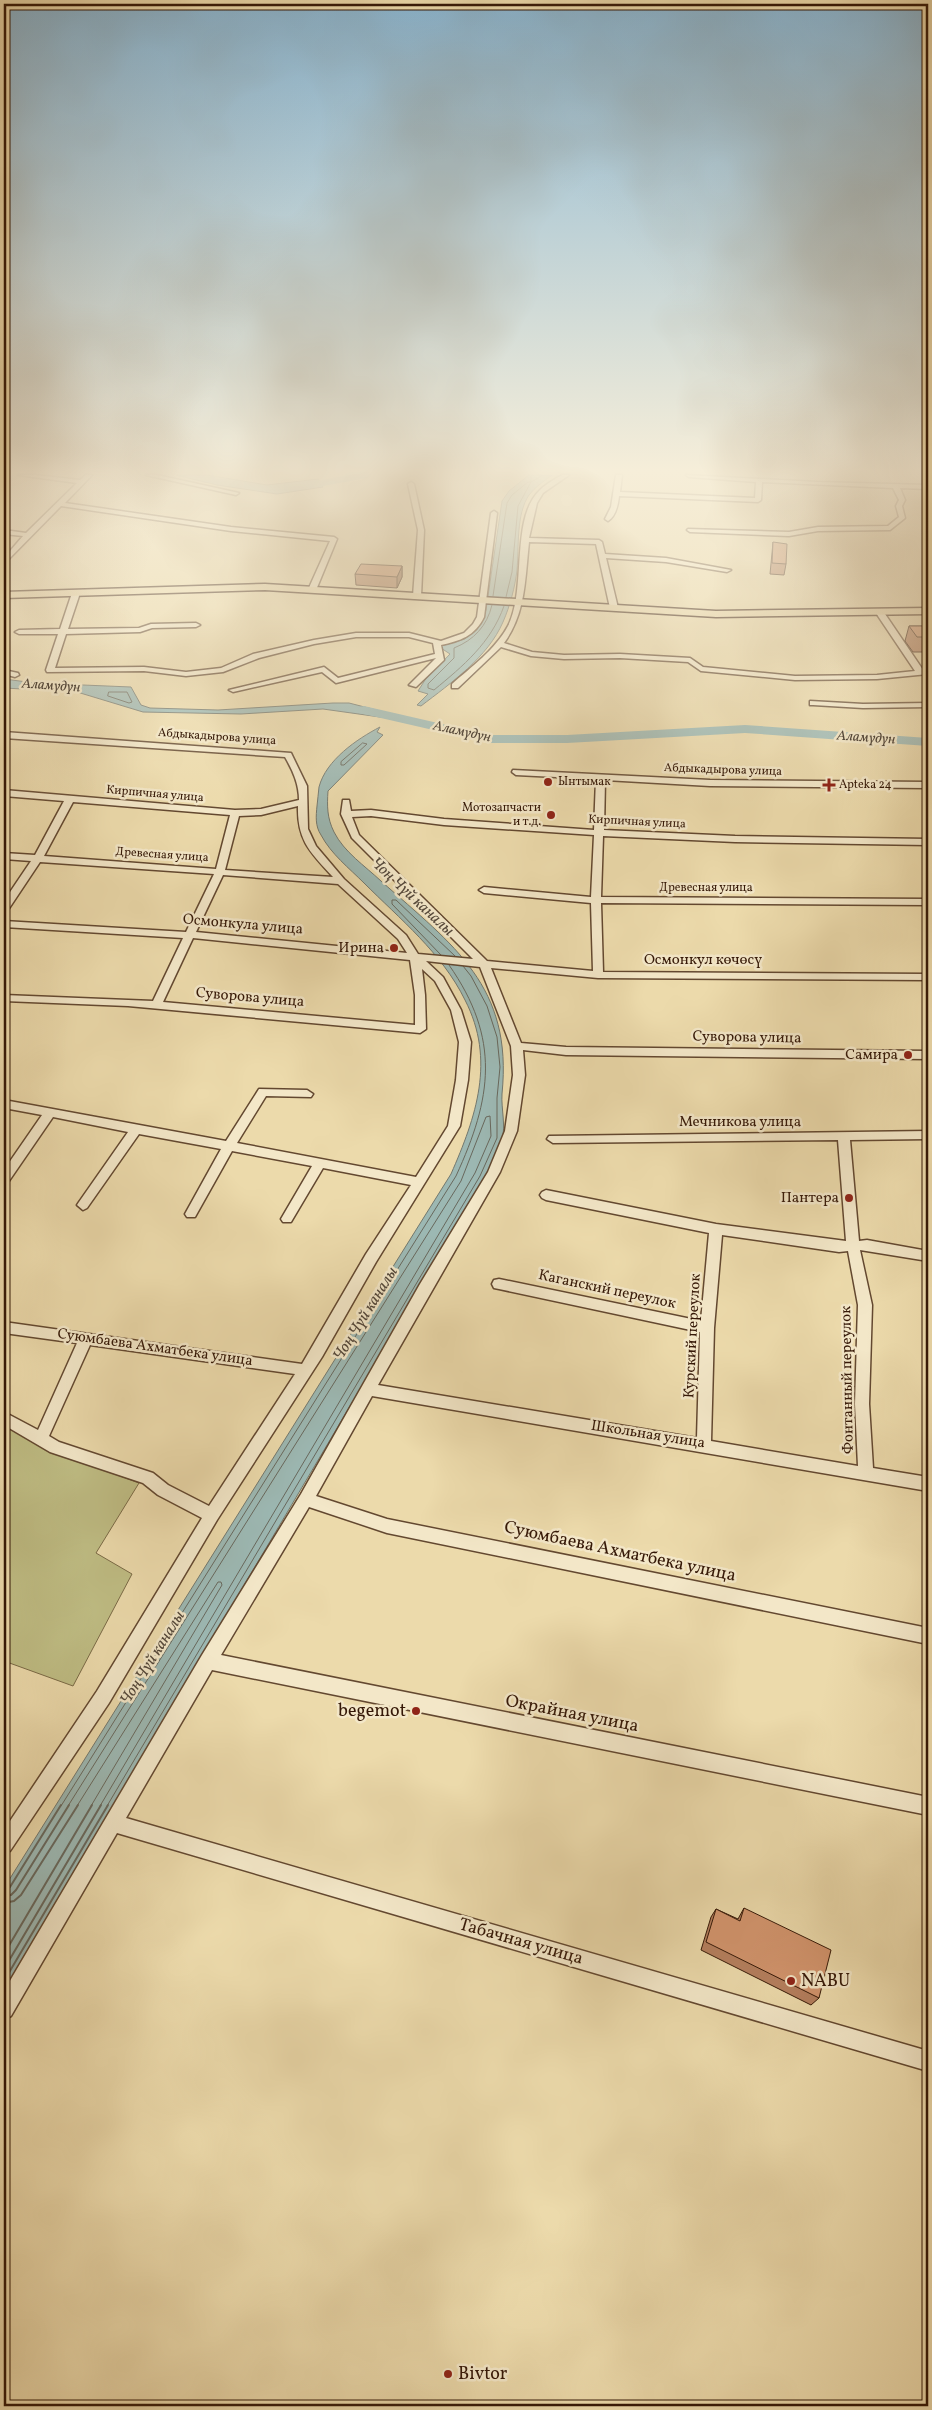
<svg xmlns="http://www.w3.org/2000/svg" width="932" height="2410" font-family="Vollkorn,serif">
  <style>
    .green { fill: #bfbd84; stroke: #7a6a46 }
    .water { fill: #9cb8b3; stroke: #73786e }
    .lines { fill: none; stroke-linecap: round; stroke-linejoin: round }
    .shore-far1 { stroke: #68685d; stroke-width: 1 }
    .shore { stroke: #68685d; stroke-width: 2 }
    .canal { stroke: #9cb8b3; stroke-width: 6 }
    .river { fill: #9cb8b3; fill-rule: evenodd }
    .minor-casing { stroke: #634830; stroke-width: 3 }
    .major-casing { stroke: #351807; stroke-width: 3 }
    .minor { fill: #f3e7c8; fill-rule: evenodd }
    .major { fill: #ecdaab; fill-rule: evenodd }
    .wall { fill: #b57f5e; stroke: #351807 }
    .shaded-wall { fill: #93684c; stroke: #351807 }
    .building { fill: #d2946d; stroke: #351807 }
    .poi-dot { fill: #8f2418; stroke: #f3e7c8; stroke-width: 2 }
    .labels { text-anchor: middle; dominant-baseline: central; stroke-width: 5; stroke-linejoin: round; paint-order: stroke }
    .far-street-label { font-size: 12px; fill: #351807; stroke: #f3e7c8 }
    .far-poi-label { font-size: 12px; fill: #351807; stroke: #f3e7c8; text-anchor: start }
    .far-water-label { font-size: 14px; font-style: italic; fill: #54483b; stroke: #f3e7c8 }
    .street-label { font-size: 15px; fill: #351807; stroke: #f3e7c8 }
    .poi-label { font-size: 15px; fill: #351807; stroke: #f3e7c8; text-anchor: end }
    .water-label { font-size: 16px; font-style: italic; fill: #54483b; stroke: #f3e7c8 }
    .near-street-label { font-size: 18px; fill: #351807; stroke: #f3e7c8 }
    .near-poi-label { font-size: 18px; fill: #351807; stroke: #f3e7c8; text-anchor: start }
  </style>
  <rect width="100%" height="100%" fill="#ecdaab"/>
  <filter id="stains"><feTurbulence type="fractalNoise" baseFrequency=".004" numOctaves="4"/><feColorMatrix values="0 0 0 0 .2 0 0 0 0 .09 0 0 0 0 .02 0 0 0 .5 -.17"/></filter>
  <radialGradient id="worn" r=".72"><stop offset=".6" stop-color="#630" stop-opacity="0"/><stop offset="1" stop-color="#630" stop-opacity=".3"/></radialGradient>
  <path class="green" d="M4,1424L54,1451L139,1483L96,1553L132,1574L73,1686L4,1661Z"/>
  <path class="water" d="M176,475H207L267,485L318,479L323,487L277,494L217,485Z
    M529,475H552C544,481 535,487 529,495C516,514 519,547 517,570C515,587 510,606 503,622C488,657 451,683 421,706L417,705L428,694L418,691L425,680L450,654L441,648V646L465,639L480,622L486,610L502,501L509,491Z
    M4,679L35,683L131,687L141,705L150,708L218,710L333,703H349L392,714L387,718L323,709L241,714L143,712L77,692L4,688Z
    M380,727L377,732L383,735L328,791C327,806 327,818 334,832C344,852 365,866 381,881C454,946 513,986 502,1094C501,1108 506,1126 502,1140C498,1153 490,1166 485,1178L4,1991V1888L451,1174C476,1117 496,1060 465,1000C442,953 400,919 364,883C349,868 331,854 321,835C315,826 316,816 317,806C318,800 318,793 319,787C326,760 357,739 380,727Z"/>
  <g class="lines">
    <path class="shore-far1" d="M493,596L507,503L512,495L528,482H531V475
      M506,597L512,572L518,506L531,482L543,475
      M492,605C487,626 474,640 454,648V658L428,684V688L434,690C463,666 491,643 504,606
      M109,692H127L132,702L129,703L108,696Z
      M363,743L367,744L344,765H341V762Z
      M441,955L392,904V900H396L455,956
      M61,1806L456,1176C492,1098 501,1039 449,965
      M68,1806L461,1181L486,1117L490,1116L491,1136L475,1173L100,1806
      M77,1806L218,1582H221L222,1585L91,1806
      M107,1806L480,1176L497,1138V1098L500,1067L497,1037L487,1006L471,976L463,966"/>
    <path class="shore" d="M4,1890L10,1887L61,1805
      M4,1896L11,1895L16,1890L69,1805
      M4,1903L14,1901L21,1895L78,1805
      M4,1954L92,1805
      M4,1969L101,1805
      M4,1981L108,1805"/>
    <path class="canal" d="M306,486L366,475"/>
    <path class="river" d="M364,706L490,735H567L745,725L928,738V746L745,733L567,743H490L359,713L357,710L359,707Z"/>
    <defs>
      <path id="minor" d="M18,475H35L80,480L86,475H92L65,503L231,527L334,537L337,539L316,590L312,592L308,590L330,541L231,531L61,506L4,564V558L23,536L4,534V530L26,533L77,483Z
        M146,475H157L239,493L236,495Z
        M562,475H569L543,493L537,503L529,538L599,540L602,542L605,554L666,558L731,570L727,572L666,562L606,558L618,608L614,610L610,608L596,544L529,542C525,578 526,613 504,643L532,652L564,655L620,654L690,658L703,667L795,676L877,675L915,671L876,613L880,611H883L923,670H928V674L877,679L795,680L701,671L688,662L620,658L564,659L531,656L501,647L458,688H452V684C471,667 495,650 508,626C527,589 510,518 540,490C546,484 555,479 562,475Z
        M616,475H622L620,492L755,498L756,482L689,477L686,475L818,482L928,485V489L900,488L905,500L902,506L905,518L890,530L818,531L789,536L690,532L687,530L688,529L789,532L818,527L888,526L899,517L896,506L899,500L893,488L762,482L761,500L758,502L619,496C618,505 616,516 608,521L605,519L611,507Z
        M411,482L414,484L424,530L421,596L417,598L413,596L418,530L408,484Z
        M494,511L497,513L484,617C475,636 460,641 441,645L444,660L416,687L409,685L436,658L336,683L322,672L233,692L229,690L324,667L338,678L435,654L433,643L409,637H356L314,644L259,658L223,672L186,676L144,671L47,672L46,670L58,634H19L15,632L19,630L60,629L72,593L76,591L80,593L68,629L139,628L151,624L196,623L200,625L196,627L152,628L140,632L66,634L55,668L144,667L186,672L221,668L253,654L314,640L356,633H409L441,641L464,633L473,624L477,617L491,513Z
        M4,670L18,673L19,675L15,677L4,674Z
        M810,701L863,704L928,703V707L863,708L813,705H810Z
        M4,732L291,753L307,786L308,829L316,846L344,879L406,935L418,954L473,959L352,838L341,814L343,800H349L351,811L371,810L444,819L594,830L596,779L516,775L512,772L513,770L710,780L928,782V788L710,786L605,780L604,830L735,836L928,839V845L735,842L603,836L601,897L928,899V905L601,903L603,972L928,974V980L598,978L491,968L521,1043L566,1047L928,1051V1059L566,1055L523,1050L525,1075L517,1131L500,1172L378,1385L697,1438L700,1332L499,1289L494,1288L492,1284L494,1280L499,1279L701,1321L709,1233L546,1200L542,1198L540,1195L542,1192L546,1190L716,1224L846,1241L838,1140L553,1143L547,1139L549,1136L928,1131V1139L850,1140L859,1241L867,1240L928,1251V1261L860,1250L872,1305L869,1404L873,1468L928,1477V1491L372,1396L316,1496L387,1519L928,1628V1644L387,1533L309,1507L221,1655L928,1797V1815L212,1670L126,1818L928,2051V2071L117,1833L11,2016L4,2019V1991L202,1655L301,1494L420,1284L488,1172L505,1131L513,1075L511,1046L480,967L426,961L443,977L461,1010L471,1042L468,1080L460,1126L376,1262L322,1357L217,1520L109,1703L10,1851L4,1854V1830L97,1691L202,1518L158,1495L143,1483L50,1452L4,1425V1412L38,1430L77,1343L4,1333V1322L302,1364L366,1254L411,1185L323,1168L291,1222H283L281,1219L312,1166L232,1151L195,1217H187L185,1214L221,1149L139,1134L87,1208L83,1210L77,1205L79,1202L128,1132L53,1117L9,1181L5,1183L4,1170L42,1115L4,1108V1100L226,1141L259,1089L307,1090L313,1094L311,1097L266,1096L237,1143L416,1177L448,1126L456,1080L459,1042L451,1010L435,981L422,969L425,995L426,1029L420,1033L128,1006L4,1001V995L153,1001L183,938L4,927V921L186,932L214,874L40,862L8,910L4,911V901L31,861L4,859V853L35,855L64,801L4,796V790L235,810L261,809L299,800C299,784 293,771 285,757L4,738ZM73,802L230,815L216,869L44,856ZM298,806C297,841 311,853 333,877L225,870L239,816L261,815ZM371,816L444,825L594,835L591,897L484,887L479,890L484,893L591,903L593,971L487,961L359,835L352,817ZM223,875L338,884L398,939L407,953L196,932ZM193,938L410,960L415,995V1025L163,1002ZM722,1235L839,1252L848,1251L858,1305L855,1404L858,1466L711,1441L714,1328ZM90,1345L295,1374L209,1506L168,1485L153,1473L59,1442L49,1436Z"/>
      <path id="major" d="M265,584L716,611L928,608V614L716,617L265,590L4,598V592Z"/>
    </defs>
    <use href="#minor" class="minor-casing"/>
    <use href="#major" class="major-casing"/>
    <use href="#minor" class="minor"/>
    <use href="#major" class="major"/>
  </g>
  <path class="wall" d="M773,542L786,564L784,575L770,574L772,553Z
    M402,566V577L397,588L356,585L355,574Z
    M928,612V652H913L905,641L909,626H924Z
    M744,1908L819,1998L811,2005L701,1950L711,1917L716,1909L738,1919Z"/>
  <path class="shaded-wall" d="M402,566V577L397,588V577Z"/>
  <path class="building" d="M773,542L787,544L786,564L772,563Z
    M361,564L402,566L397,577L355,574Z
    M909,626H928V637H917Z
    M744,1908L831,1950L819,1998L706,1942L716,1909L740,1921Z"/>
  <linearGradient id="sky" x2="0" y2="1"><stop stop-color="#89b6d3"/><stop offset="0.58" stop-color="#f6eed9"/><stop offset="1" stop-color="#f6eed9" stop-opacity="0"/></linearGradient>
  <rect width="932" height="812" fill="url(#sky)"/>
  <g class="poi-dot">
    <circle cx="548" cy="782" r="5"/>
    <path d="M826.5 777.5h5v5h5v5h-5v5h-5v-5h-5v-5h5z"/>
    <circle cx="551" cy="815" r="5"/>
    <circle cx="394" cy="948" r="5"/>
    <circle cx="908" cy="1055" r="5"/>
    <circle cx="849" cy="1198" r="5"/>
    <circle cx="416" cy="1711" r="5"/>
    <circle cx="791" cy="1981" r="5"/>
    <circle cx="448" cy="2374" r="5"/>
  </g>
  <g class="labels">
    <g class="far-street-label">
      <text transform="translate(217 737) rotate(4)">Абдыкадырова улица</text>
      <text transform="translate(723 770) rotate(2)">Абдыкадырова улица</text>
      <text transform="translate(155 794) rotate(5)">Кирпичная улица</text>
      <text transform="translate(637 822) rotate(3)">Кирпичная улица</text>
      <text transform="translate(162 855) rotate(4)">Древесная улица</text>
      <text x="706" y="888">Древесная улица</text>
    </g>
    <g class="far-poi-label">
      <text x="558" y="782">Ынтымак</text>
      <text x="839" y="785">Apteka 24</text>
      <text x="541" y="808" text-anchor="end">Мотозапчасти<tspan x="541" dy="14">и т.д.</tspan></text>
    </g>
    <g class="far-water-label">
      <text transform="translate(51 686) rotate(4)">Аламүдүн</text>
      <text transform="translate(462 732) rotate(12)">Аламүдүн</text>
      <text transform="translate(866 738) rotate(4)">Аламүдүн</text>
    </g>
    <g class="street-label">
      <text transform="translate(243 925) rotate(5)">Осмонкула улица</text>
      <text x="703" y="960">Осмонкул көчөсү</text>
      <text transform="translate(250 998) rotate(5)">Суворова улица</text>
      <text transform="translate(747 1038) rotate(1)">Суворова улица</text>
      <text x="740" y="1122">Мечникова улица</text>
      <text transform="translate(607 1290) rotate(12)">Каганский переулок</text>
      <text transform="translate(693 1336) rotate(-87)">Курский переулок</text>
      <text transform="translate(155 1348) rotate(8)">Суюмбаева Ахматбека улица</text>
      <text transform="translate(848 1380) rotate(-91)">Фонтанный переулок</text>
      <text transform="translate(648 1435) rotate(9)">Школьная улица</text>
    </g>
    <g class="poi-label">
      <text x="384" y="948">Ирина</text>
      <text x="898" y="1055">Самира</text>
      <text x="839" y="1198">Пантера</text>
    </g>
    <g class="water-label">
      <text transform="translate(412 897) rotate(43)">Чоң Чүй каналы</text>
      <text transform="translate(366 1314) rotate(-58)">Чоң Чүй каналы</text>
      <text transform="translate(153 1658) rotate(-58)">Чоң Чүй каналы</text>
    </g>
    <g class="near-street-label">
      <text transform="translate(620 1552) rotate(12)">Суюмбаева Ахматбека улица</text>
      <text transform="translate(572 1714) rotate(11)">Окрайная улица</text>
      <text transform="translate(521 1942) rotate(16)">Табачная улица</text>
    </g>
    <g class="near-poi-label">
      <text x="406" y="1711" text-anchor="end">begemot</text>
      <text x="801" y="1981">NABU</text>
      <text x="458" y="2374">Bivtor</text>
    </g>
  </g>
  <rect width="932" height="2410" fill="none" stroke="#ecdaab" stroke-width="20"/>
  <rect x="5" y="5" width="922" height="2400" fill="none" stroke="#351807" stroke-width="2.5"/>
  <rect x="10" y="10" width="912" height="2390" fill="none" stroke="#351807"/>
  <rect width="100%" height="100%" filter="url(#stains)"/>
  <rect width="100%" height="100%" fill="url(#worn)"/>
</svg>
